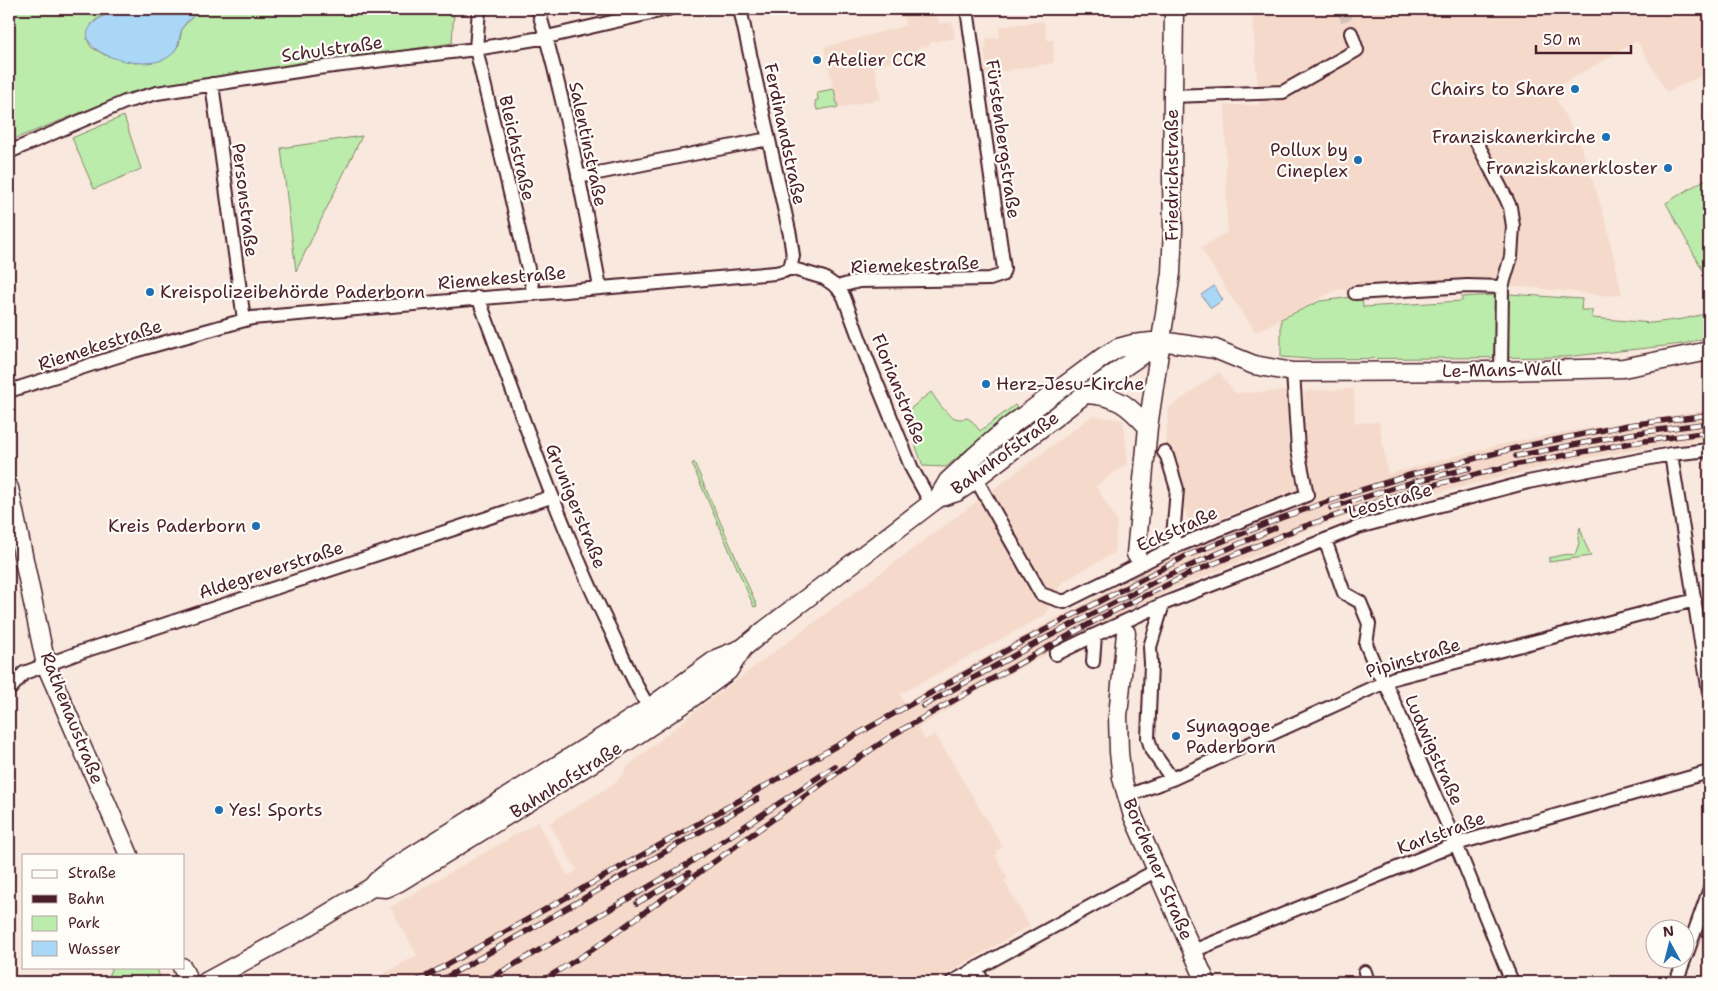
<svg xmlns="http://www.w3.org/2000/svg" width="1718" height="991" font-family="'Shantell Sans',sans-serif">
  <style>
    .built { fill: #f5dacb }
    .green { fill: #bcecab; stroke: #83866b }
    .water { fill: #aad7f6; stroke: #848da5 }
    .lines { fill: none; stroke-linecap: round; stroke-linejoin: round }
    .street-tunnel { stroke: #d5c0b9; stroke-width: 12; stroke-dasharray: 12 6; stroke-linecap: butt }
    .secondary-tunnel { stroke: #d5c0b9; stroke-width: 18; stroke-dasharray: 18 9; stroke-linecap: butt }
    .street-casing { stroke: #4a1f2b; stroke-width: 16 }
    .secondary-casing { stroke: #4a1f2b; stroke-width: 21 }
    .street { stroke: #fdfcf7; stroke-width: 12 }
    .secondary { stroke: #fdfcf7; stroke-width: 18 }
    .rail-casing { stroke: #4a1f2b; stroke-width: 5.5 }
    .rail { stroke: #fdfcf7; stroke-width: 4; stroke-dasharray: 11; stroke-linecap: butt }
    .poi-dot { fill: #1f6fb2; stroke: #fdfcf7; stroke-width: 2 }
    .labels { text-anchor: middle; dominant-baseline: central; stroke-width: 4.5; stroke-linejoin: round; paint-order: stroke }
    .street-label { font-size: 18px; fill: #4a1f2b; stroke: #fdfcf7 }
    .poi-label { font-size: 18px; fill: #4a1f2b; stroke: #fdfcf7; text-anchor: start }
  </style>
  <rect width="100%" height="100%" fill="#f8e8dd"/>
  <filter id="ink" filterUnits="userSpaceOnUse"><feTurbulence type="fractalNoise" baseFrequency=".02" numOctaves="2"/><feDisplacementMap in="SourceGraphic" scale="10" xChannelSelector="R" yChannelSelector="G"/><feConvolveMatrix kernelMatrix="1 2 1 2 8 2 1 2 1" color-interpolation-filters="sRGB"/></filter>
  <g filter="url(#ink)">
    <path class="built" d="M901,9H921L923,14L936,12L939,24L952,22L955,38L931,42L930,46L923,47L922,45L908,57L874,66L881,99L838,108L824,47L904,26L905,22Z
      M1252,9H1709V72L1667,92L1637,41L1552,90L1582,149L1606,222L1622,294L1612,296L1496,284L1355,292L1338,289L1256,332L1227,291L1201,248L1227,232L1225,105H1259Z
      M1044,21L1047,40H1053L1054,63L985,74L984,68L987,67L984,48L987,47L986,39L999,37V27Z
      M1219,372L1235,393L1288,391V444L1300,482L1296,491L1191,529L1165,446L1169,408Z
      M1354,389L1355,423L1379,422L1388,474L1502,444L1565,432L1709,410V439L1568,461L1420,497L1358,518L1347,516L1289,537L1286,543L1173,589L1086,633L976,692L918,728L925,740L935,734L1003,847L996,851L997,854L995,855L1008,879L1004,881L1030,926L932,982H370L417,955L390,907L538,822L568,876L577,870L549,823L617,782L628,766L703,705L1092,416L1123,420L1128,463L1096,486L1117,521L1114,553L1062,582L1045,615L900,694L904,703L1038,628L1152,567L1223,534L1315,498L1303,452L1304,395L1306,391Z"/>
    <path class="green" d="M9,9H119L104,14L92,23L87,39L91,47L105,55L135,63L156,61L166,58L179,45L182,28L200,9H454L452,43L156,87L120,97L9,141Z
      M834,89L838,108L836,109L835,107L817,110L815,101L818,100L817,92Z
      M124,116L141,169L94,189L72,138Z
      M362,136L296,271L281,148Z
      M1709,177V280H1708L1666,203Z
      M1509,294L1582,299L1581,310H1592V318L1652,323L1683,319L1709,313V337L1683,344L1565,357L1309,359L1281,357V319L1320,301L1362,296L1363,307L1462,301V297Z
      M931,392C939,403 950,424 967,418L972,421L980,431L1015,405L1017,408L946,467L923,466L904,414Z
      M694,462L757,606L754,607L692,464Z
      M1580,527L1585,543L1591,556L1549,562V558C1559,556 1564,553 1575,555L1579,543L1578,539Z
      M112,967H157L160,979L157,982H112L109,974Z"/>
    <path class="water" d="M119,9H200C195,16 185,21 182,29C178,40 180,48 170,56C139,79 36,40 119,9Z
      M1214,286L1223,300L1211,308L1201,295Z"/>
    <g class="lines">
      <path class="street-tunnel" d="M1343,9L1351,33"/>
      <path class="secondary-tunnel" d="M1126,633L1136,554"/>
      <defs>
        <path id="street" d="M479,9L476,49L534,294
          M538,9C565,100 582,194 600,287
          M740,9L790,235L793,256L790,268
          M212,84L244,320
          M1172,96L1283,92L1357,50L1351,33
          M1476,141L1506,198L1510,207L1513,226L1511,257L1502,287L1501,371
          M9,152L125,102L157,93L317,68L476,49L547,37L668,9
          M578,177L768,139
          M837,287L859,281L990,279L1002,275L1004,269L967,9
          M1355,293L1467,286L1502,287
          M478,297C520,409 558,523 611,631C624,659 636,689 654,715
          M9,391L134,351L252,318L775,273L784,271L790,268L824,278L837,287L844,297L867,359L912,469L931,503
          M1164,452L1167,456L1177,489L1173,537L1177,546
          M1671,454L1709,692
          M976,479L1041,594L1064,602L1177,546L1307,495L1298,450L1293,372
          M1325,540L1344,593L1360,602L1369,624L1366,644L1378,673L1385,682L1456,844L1512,982
          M1163,604L1150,647L1151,664L1148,738L1152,751L1172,779
          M1056,654L1095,635
          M1093,662L1095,635L1163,604L1358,527L1528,482L1671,454L1709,450
          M9,689L11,688L24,673L81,652L551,497
          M1127,796L1172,779L1394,678L1695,600
          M1193,951L1456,844L1709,772
          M1686,956L1709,891
          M976,969L983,982
          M1365,972L1368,982
          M952,982L1157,870
          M1676,982L1685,958"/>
        <path id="secondary" d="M1085,394C1117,395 1128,405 1148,427
          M9,488L46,665L129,855
          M938,498L957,492L966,486L1085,394L1160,342
          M1136,554L1148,427L1171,273L1173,229L1172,179L1174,9
          M1126,633L1118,716L1119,752L1122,778L1133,816L1206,982
          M372,887L386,888L399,882L629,740L682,705L728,671L743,648L765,630L938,498L948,481L975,456L1006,429L1103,357L1118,348L1133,344L1161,341L1215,349L1254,365L1293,372L1501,371L1623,368L1709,351
          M182,967L189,982
          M206,982L303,929L372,887L377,881L392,869L649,708L718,658L743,648"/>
      </defs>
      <use href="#street" class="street-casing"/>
      <use href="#secondary" class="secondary-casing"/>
      <use href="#street" class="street"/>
      <use href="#secondary" class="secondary"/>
      <defs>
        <path id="rail" d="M1516,456L1630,434L1709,423
          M1331,508L1409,483L1470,468
          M923,706L1042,640L1158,580L1275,528
          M637,903L689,873
          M416,982L1018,644L1186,556L1281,518L1352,493L1410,475L1516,448L1628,425L1709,415
          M438,982L757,799
          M484,982L688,864L835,766
          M540,982L592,950L844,768L896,733L1100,618L1191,573L1302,527L1409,491L1518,464L1630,443L1709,432"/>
      </defs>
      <use href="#rail" class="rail-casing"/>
      <use href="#rail" class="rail"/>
    </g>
  </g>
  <g class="poi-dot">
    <circle cx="817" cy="60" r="5"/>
    <circle cx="1575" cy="89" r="5"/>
    <circle cx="1606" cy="137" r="5"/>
    <circle cx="1358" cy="160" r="5"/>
    <circle cx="1668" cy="168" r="5"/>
    <circle cx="150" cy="292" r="5"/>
    <circle cx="986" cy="384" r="5"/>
    <circle cx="256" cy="526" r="5"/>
    <circle cx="1176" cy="736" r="5"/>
    <circle cx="219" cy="810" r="5"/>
  </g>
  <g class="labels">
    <g class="street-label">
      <text transform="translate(332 49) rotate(-8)">Schulstraße</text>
      <text transform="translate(785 134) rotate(78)">Ferdinandstraße</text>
      <text transform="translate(1003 139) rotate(82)">Fürstenbergstraße</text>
      <text transform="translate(588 144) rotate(78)">Salentinstraße</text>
      <text transform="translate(517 148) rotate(77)">Bleichstraße</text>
      <text transform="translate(1172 175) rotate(-90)">Friedrichstraße</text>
      <text transform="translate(245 200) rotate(83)">Personstraße</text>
      <text transform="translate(915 265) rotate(-2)">Riemekestraße</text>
      <text transform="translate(502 278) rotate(-5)">Riemekestraße</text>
      <text transform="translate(100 345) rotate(-18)">Riemekestraße</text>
      <text transform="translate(1502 370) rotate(-1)">Le-Mans-Wall</text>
      <text transform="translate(899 389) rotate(68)">Florianstraße</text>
      <text transform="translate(1005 453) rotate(-36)">Bahnhofstraße</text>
      <text transform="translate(1390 501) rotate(-16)">Leostraße</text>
      <text transform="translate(576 506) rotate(68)">Grunigerstraße</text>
      <text transform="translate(1177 529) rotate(-24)">Eckstraße</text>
      <text transform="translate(271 570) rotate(-18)">Aldegreverstraße</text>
      <text transform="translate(1413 658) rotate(-17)">Pipinstraße</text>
      <text transform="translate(72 718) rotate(68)">Rathenaustraße</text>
      <text transform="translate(1434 750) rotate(66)">Ludwigstraße</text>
      <text transform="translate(566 780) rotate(-32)">Bahnhofstraße</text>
      <text transform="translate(1441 833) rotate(-20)">Karlstraße</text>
      <text transform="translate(1158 869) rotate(67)">Borchener Straße</text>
    </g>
    <g class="poi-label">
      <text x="827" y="60">Atelier CCR</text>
      <text x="1565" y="89" text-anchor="end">Chairs to Share</text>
      <text x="1596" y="137" text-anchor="end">Franziskanerkirche</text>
      <text x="1348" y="150" text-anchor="end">Pollux by<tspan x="1348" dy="21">Cineplex</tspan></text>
      <text x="1658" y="168" text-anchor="end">Franziskanerkloster</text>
      <text x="160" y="292">Kreispolizeibehörde Paderborn</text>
      <text x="996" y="384">Herz-Jesu-Kirche</text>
      <text x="246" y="526" text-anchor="end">Kreis Paderborn</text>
      <text x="1186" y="726">Synagoge<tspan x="1186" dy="21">Paderborn</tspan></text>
      <text x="229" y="810">Yes! Sports</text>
    </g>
  </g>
  <rect width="1718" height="991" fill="none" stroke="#fdfcf7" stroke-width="30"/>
  <rect x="15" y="15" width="1688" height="961" fill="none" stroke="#4a1f2b" stroke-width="2" filter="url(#ink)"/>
  <rect x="22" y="854" width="162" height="115" fill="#fdfcf7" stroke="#b5a4a5"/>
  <rect x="32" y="870" width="25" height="8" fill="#fdfcf7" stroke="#b5a4a5"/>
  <text x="68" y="878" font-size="15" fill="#4a1f2b">Straße</text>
  <rect x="32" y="895" width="25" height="8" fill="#4a1f2b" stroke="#b5a4a5"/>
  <text x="68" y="904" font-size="15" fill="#4a1f2b">Bahn</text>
  <rect x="32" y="916" width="25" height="15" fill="#bcecab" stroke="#b5a4a5"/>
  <text x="68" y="928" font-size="15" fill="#4a1f2b">Park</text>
  <rect x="32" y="941" width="25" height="15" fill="#aad7f6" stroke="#b5a4a5"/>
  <text x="68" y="954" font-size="15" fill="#4a1f2b">Wasser</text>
  <g transform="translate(1670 944) rotate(353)"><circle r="24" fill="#fdfcf7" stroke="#b5a4a5"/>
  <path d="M0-4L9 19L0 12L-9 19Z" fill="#1f6fb2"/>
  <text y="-8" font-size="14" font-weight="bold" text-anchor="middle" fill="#4a1f2b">N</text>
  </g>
  <path d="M1536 45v8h95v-8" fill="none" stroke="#4a1f2b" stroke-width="2.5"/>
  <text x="1543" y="45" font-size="15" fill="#4a1f2b" stroke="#fdfcf7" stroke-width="4" paint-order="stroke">50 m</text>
</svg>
